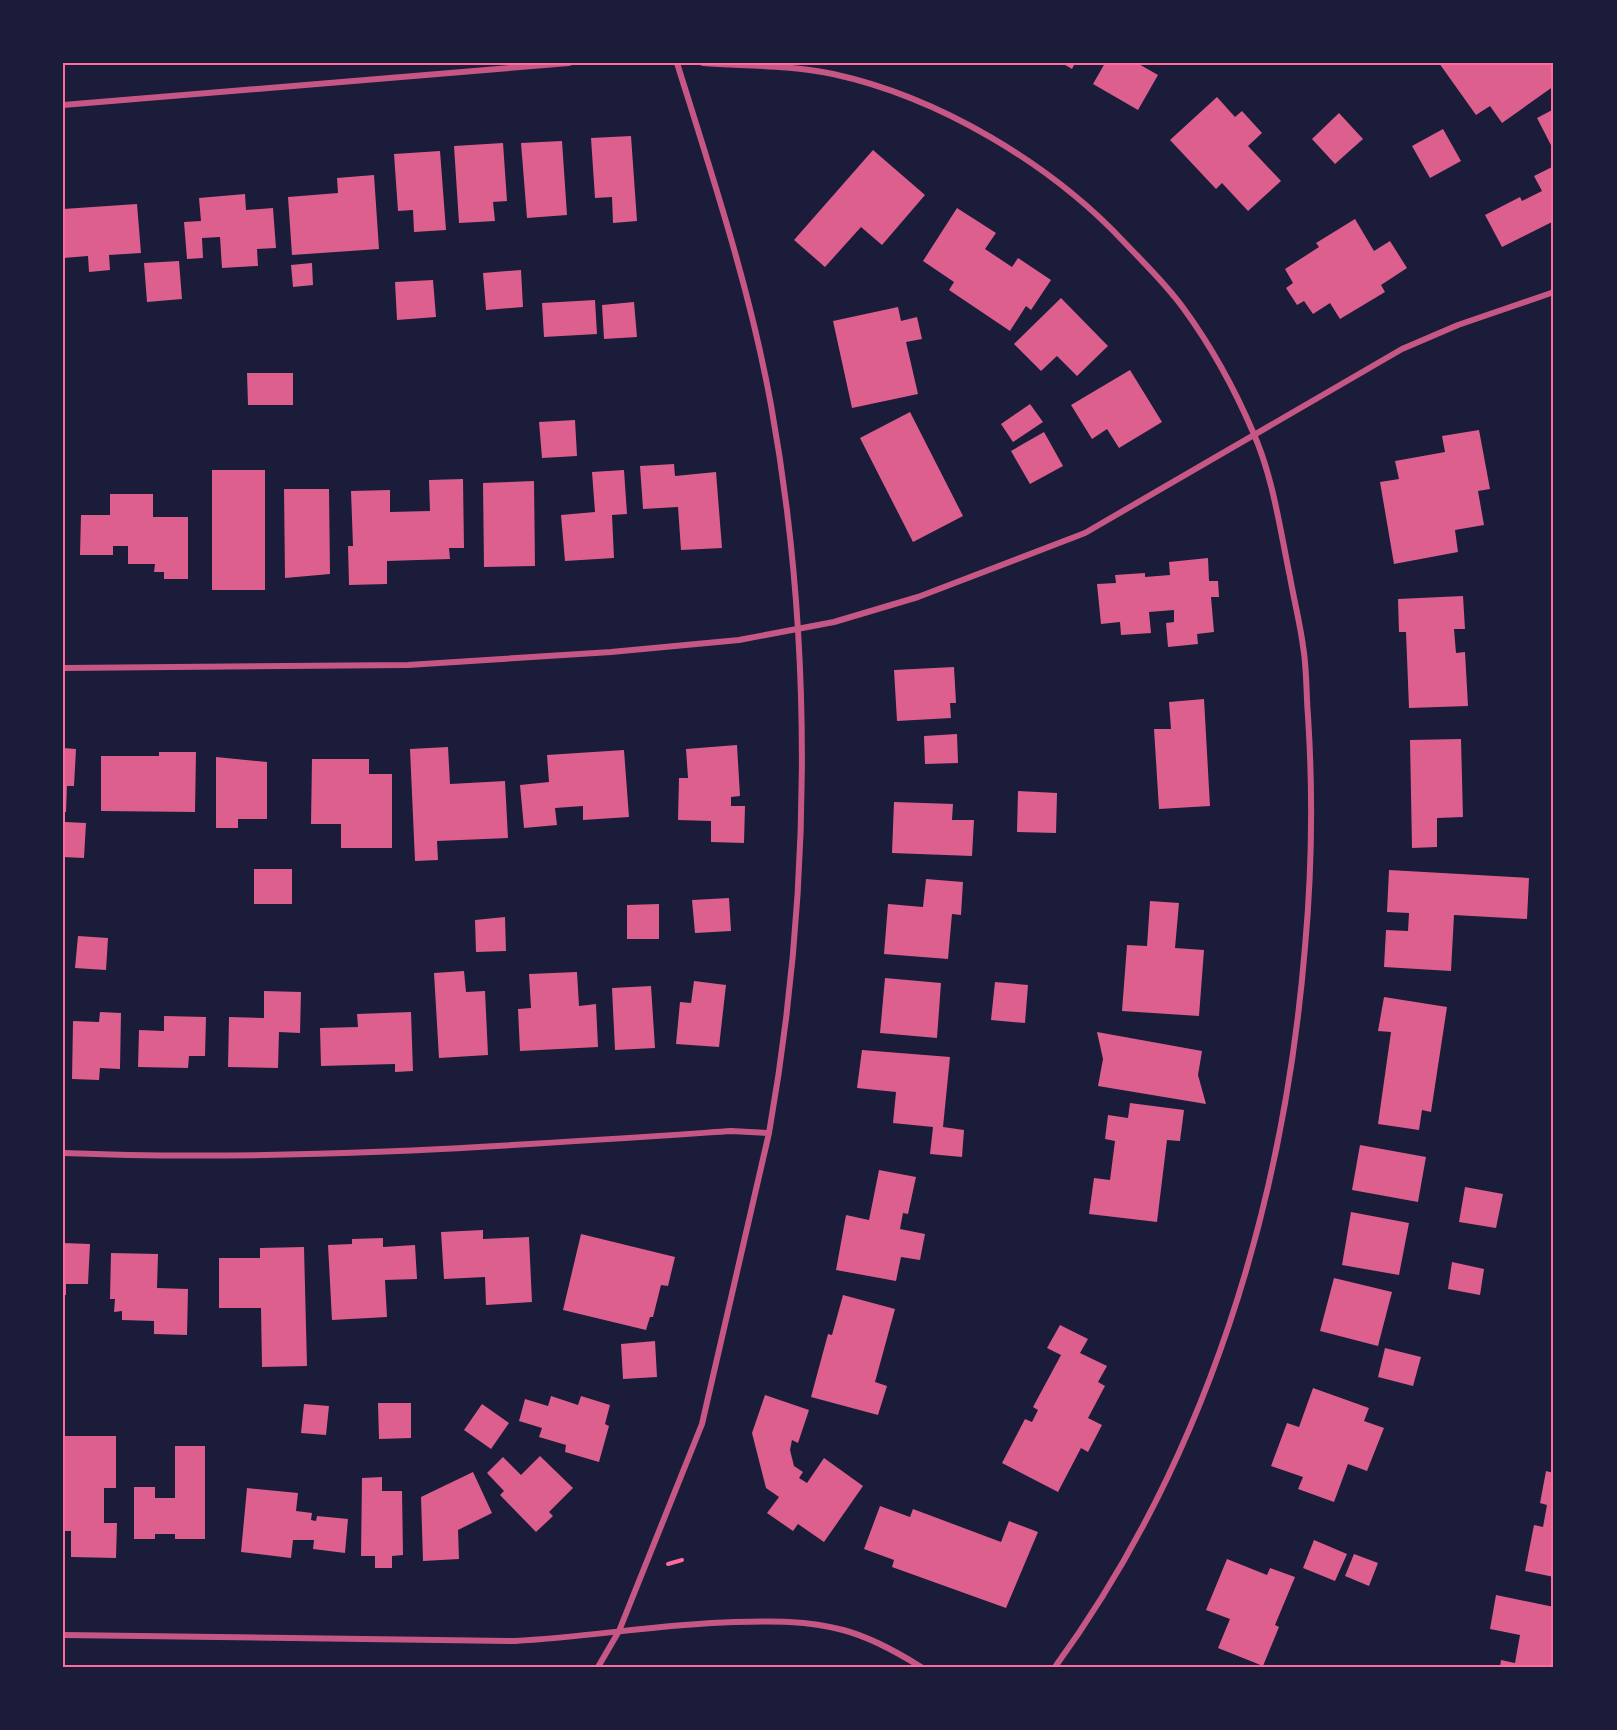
<svg xmlns="http://www.w3.org/2000/svg" width="1617" height="1730" font-family="Roboto,sans-serif">
  <style>
    .building { fill: #dd5f8e }
    .lines { fill: none; stroke-linecap: round; stroke-linejoin: round }
    .path { stroke: #ff6b9d; stroke-width: 4 }
    .minor { stroke: #c65784; stroke-width: 6 }
    .neatline { fill: none; stroke: #ff6b9d; stroke-width: 2 }
  </style>
  <rect width="100%" height="100%" fill="#1b1b3a"/>
  <path class="building" d="M1062,63H1075L1072,69Z
    M1105,63H1137L1158,75L1138,110L1093,84Z
    M1439,63H1553L1554,86L1502,123L1490,106L1476,115Z
    M1217,97L1235,117L1242,111L1262,133L1248,146L1281,181L1248,211L1222,183L1216,189L1170,140Z
    M1554,109V151L1537,118Z
    M1339,113L1363,139L1335,164L1312,139Z
    M1443,129L1461,161L1430,178L1412,146Z
    M631,136L637,221L613,223L612,197L595,198L591,138Z
    M562,141L567,215L527,218L521,143Z
    M503,143L507,201L493,202L495,221L459,223L454,146Z
    M873,150L925,195L882,245L861,227L825,267L794,240Z
    M440,151L446,230L414,232L413,210L398,211L394,154Z
    M1554,166V221L1502,247L1485,215L1520,197L1522,201L1542,191L1534,176Z
    M374,175L379,249L292,255L288,197L338,193L337,178Z
    M245,194L246,210L273,208L276,248L257,249L258,266L222,268L220,237L202,238L203,258L187,259L184,222L201,221L199,198Z
    M137,204L141,253L109,255L110,270L89,272L88,256L63,258V209Z
    M957,208L996,233L985,249L1012,267L1018,258L1051,280L1031,310L1026,306L1010,331L949,290L954,282L923,261Z
    M1355,219L1374,251L1390,241L1407,268L1381,285L1385,292L1340,319L1330,303L1313,314L1304,301L1297,305L1286,288L1293,283L1285,269L1319,247L1316,243Z
    M179,261L182,299L147,302L144,263Z
    M312,263L313,285L293,287L291,265Z
    M521,270L523,307L486,310L483,273Z
    M433,280L436,317L397,320L395,282Z
    M1061,298L1108,346L1077,376L1057,356L1041,371L1014,344Z
    M595,300L597,334L544,337L542,303Z
    M634,302L637,337L604,339L602,305Z
    M898,307L901,321L917,317L922,339L906,342L918,394L852,408L833,321Z
    M1130,370L1162,422L1119,448L1107,429L1092,439L1071,405Z
    M247,373H293V405H248Z
    M1030,404L1043,422L1013,442L1001,424Z
    M910,412L963,516L913,542L860,438Z
    M575,420L577,456L542,458L539,422Z
    M1479,430L1490,489L1478,491L1484,525L1455,530L1458,552L1394,564L1380,482L1399,479L1395,461L1445,452L1442,436Z
    M1044,432L1063,466L1030,484L1011,451Z
    M674,464L675,476L716,472L722,548L681,550L678,507L643,509L640,466Z
    M212,470H265V590H212Z
    M624,470L627,514L612,515L614,558L565,561L561,515L595,512L592,472Z
    M463,479L464,548H449L450,559L387,561V584L349,585L348,546H353L351,491L390,490V512L430,511L429,480Z
    M534,481L535,566L484,567L483,483Z
    M284,489H329L330,574L285,578Z
    M110,494H153V517H188V579H164V572H154L155,564H128V546H113V555H80L81,515H110Z
    M1208,558L1209,581H1218L1219,597H1211L1214,632L1197,634L1198,644L1168,647L1166,623L1174,622V610L1149,612L1151,633L1121,635L1120,622L1101,624L1097,584L1116,583L1115,575L1145,573V577L1170,575L1169,562Z
    M1463,596L1465,629H1454L1456,653L1465,652L1468,706L1409,708L1406,632H1399L1398,599Z
    M954,667L956,703H950L951,718L897,721L894,670Z
    M1204,699L1210,806L1159,809L1154,729H1171L1169,702Z
    M957,734L958,763L925,764L924,736Z
    M1461,739L1463,817L1437,818V847L1412,848L1410,740Z
    M737,745L740,796L731,797V806H745L744,843L711,842V821L678,820L679,778H688L686,749Z
    M448,747L450,784L505,781L508,838L437,841L438,860L415,861L410,749Z
    M63,748L76,749L74,786H67L66,812H63Z
    M624,750L629,817L583,820V806L555,808L557,825L524,828L520,785L549,782L547,755Z
    M159,752H196L195,812L101,811V756H159Z
    M216,757L267,762V819H238V828H216Z
    M312,759H369V774H392V848H341V824H311Z
    M1018,791L1057,793L1056,833L1017,832Z
    M894,802L953,804L952,820H974L972,856L892,853Z
    M65,822L86,823L84,858L63,857Z
    M254,869H292V904H254Z
    M1389,870L1529,878L1527,919L1454,915L1451,971L1384,967L1386,930L1408,931L1409,913L1387,912Z
    M926,879L963,882L961,915L952,914L948,959L884,954L888,904L923,907Z
    M729,898L731,931L695,933L692,900Z
    M1150,901L1179,903L1175,948L1204,950L1199,1016L1122,1011L1127,945L1147,946Z
    M659,904V939H627V905Z
    M505,917L506,951L476,952L475,920Z
    M78,936L108,938L106,970L75,968Z
    M464,971L466,992L485,991L488,1055L439,1058L434,973Z
    M577,972L579,1006L596,1004L598,1047L520,1051L518,1009L531,1008L529,974Z
    M885,978L941,983L937,1038L880,1033Z
    M694,981L726,985L719,1047L676,1044L680,1002L691,1003Z
    M995,982L1028,985L1025,1023L991,1020Z
    M651,986L655,1048L615,1050L612,988Z
    M264,991L301,992L300,1033L279,1032L278,1068L228,1067L229,1017L264,1018Z
    M1384,997L1447,1007L1431,1112L1422,1110L1419,1130L1378,1124L1391,1032L1378,1031Z
    M100,1012L121,1013L120,1069L100,1068L99,1080L72,1079L73,1021L99,1022Z
    M411,1012L413,1071L395,1072V1064L321,1066L320,1028L358,1027L357,1014Z
    M164,1016L206,1017L205,1056H189L188,1068L138,1067L139,1030L164,1031Z
    M1097,1032L1202,1051L1198,1075L1206,1104L1098,1086L1103,1059Z
    M862,1050L950,1057L943,1127L964,1130L962,1157L930,1154L933,1127L893,1123L896,1092L857,1088Z
    M1130,1103L1184,1110L1180,1141L1167,1140L1157,1222L1089,1214L1094,1178L1110,1180L1115,1141L1105,1139L1108,1115L1128,1118Z
    M1360,1145L1426,1157L1418,1202L1352,1190Z
    M879,1170L916,1177L908,1214L903,1213L900,1229L925,1234L920,1260L901,1257L896,1281L836,1270L846,1215L869,1220Z
    M1465,1187L1503,1194L1496,1228L1459,1222Z
    M1351,1212L1409,1223L1399,1275L1342,1265Z
    M483,1230V1239L529,1237L532,1302L486,1305L485,1277L444,1279L441,1232Z
    M581,1234L675,1257L668,1286L661,1285L653,1317H650L646,1330L563,1310Z
    M383,1238V1247L415,1245L417,1279L385,1280L387,1317L332,1320L328,1245L352,1244V1239Z
    M63,1243L90,1244L88,1284H66V1295H63Z
    M304,1247L307,1366L262,1367L261,1308H219V1258H260V1248Z
    M111,1253L158,1254L157,1288L188,1289L187,1335L154,1334V1321L122,1320V1311L114,1312L115,1299H110Z
    M1452,1262L1484,1269L1480,1295L1448,1289Z
    M1334,1278L1392,1292L1378,1346L1320,1331Z
    M843,1295L895,1309L875,1382L887,1386L878,1415L811,1397L828,1334L832,1335Z
    M1060,1325L1088,1339L1080,1353L1107,1366L1098,1382L1105,1386L1088,1418L1102,1425L1088,1452L1081,1448L1058,1492L1002,1463L1025,1419L1032,1422L1038,1410L1033,1407L1061,1355L1047,1348Z
    M655,1341L657,1377L623,1379L621,1344Z
    M1385,1348L1421,1357L1413,1386L1378,1377Z
    M1313,1388L1369,1408L1364,1421L1384,1428L1367,1471L1348,1464L1334,1502L1298,1489L1303,1477L1271,1466L1287,1423L1299,1427Z
    M765,1395L809,1410L798,1443L792,1440L790,1450L794,1466L803,1472L799,1478L807,1483L824,1458L863,1486L824,1542L798,1524L793,1531L767,1513L779,1497L766,1488L752,1433Z
    M551,1396L578,1405L581,1396L610,1405L605,1424L609,1426L599,1462L565,1452L566,1445L539,1437L542,1428L519,1421L525,1399L548,1406Z
    M378,1403H411V1438L379,1439Z
    M304,1404L329,1406L326,1435L301,1433Z
    M482,1404L509,1423L491,1449L464,1430Z
    M63,1436H116V1488H104V1523H117L116,1558L71,1557V1531H63Z
    M175,1446H205V1539H175V1534H155V1539H134V1487H155V1498H175Z
    M540,1456L573,1488L549,1512L553,1516L536,1532L500,1495L504,1491L487,1473L503,1457L521,1475Z
    M1546,1471L1554,1473V1577L1525,1571L1534,1525L1543,1527L1547,1505L1540,1503Z
    M473,1472L492,1513L458,1530L459,1559L423,1561L421,1497Z
    M382,1477V1491H402L403,1555L392,1556V1568H375V1556H361L362,1478Z
    M247,1488L298,1493L296,1511L312,1513L311,1520L316,1521L317,1516L348,1519L345,1553L313,1549L314,1540H293L291,1558L241,1552Z
    M880,1506L910,1517L913,1509L1001,1542L1009,1521L1038,1532L1006,1608L892,1567L894,1560L864,1549Z
    M1314,1540L1347,1554L1335,1581L1303,1568Z
    M1354,1554L1378,1563L1369,1586L1345,1576Z
    M1227,1559L1267,1575L1270,1568L1295,1577L1275,1625L1279,1627L1263,1666L1218,1648L1230,1619L1206,1610Z
    M1496,1595L1554,1607V1667H1500L1501,1660L1515,1663L1520,1635L1490,1629Z"/>
  <g class="lines">
    <path class="path" d="M668,1564L682,1560"/>
    <path class="minor" d="M703,63C746,66 790,65 833,74C939,97 1051,164 1124,242C1145,264 1167,285 1184,309C1211,346 1235,390 1253,432C1273,477 1280,529 1290,577C1294,600 1300,623 1303,646C1307,669 1306,693 1308,716C1313,793 1312,870 1305,947C1284,1203 1207,1458 1055,1667
      M63,105L569,63
      M63,668L408,665L611,652L739,640L834,622L918,597L1085,533L1402,349L1458,325L1554,292
      M63,1153C286,1162 509,1146 731,1131L769,1133
      M63,1635L515,1641C589,1637 661,1624 734,1622C771,1621 807,1620 843,1630C870,1637 897,1652 921,1667
      M598,1667L619,1631L702,1424L769,1133C811,895 814,643 771,405C750,289 712,175 677,63"/>
  </g>
  <rect width="1617" height="1730" fill="none" stroke="#1b1b3a" stroke-width="129"/>
  <rect x="64" y="64" width="1488" height="1602" class="neatline"/>
</svg>
